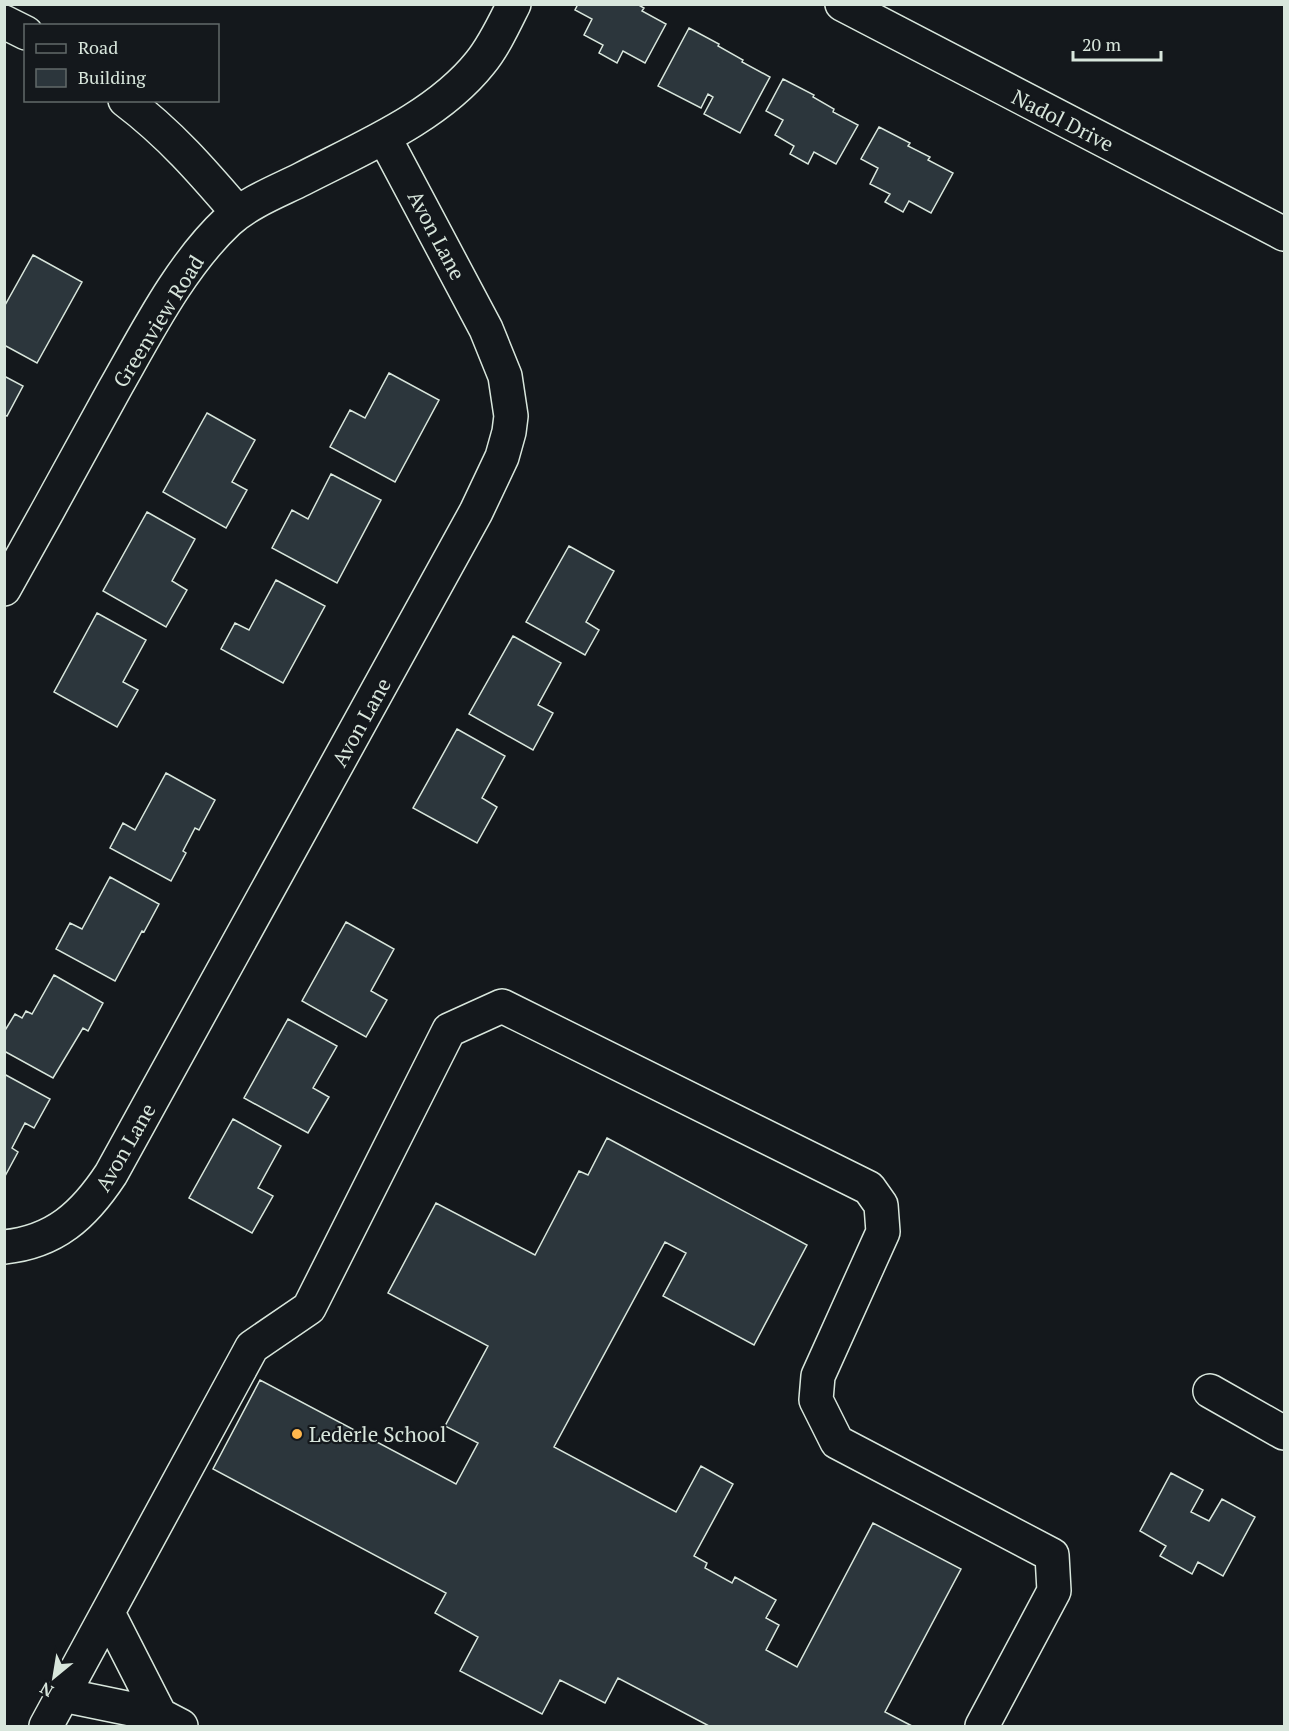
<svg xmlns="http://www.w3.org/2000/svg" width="1289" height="1731" font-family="'PT Serif',serif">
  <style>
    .building { fill: #2c363c; stroke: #d8e6dc; stroke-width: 1.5 }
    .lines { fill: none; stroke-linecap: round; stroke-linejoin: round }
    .minor-casing { stroke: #d8e6dc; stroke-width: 36 }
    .minor { stroke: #14181c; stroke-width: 33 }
    .poi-dot { fill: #ffb74d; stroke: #14181c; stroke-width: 2 }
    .labels { text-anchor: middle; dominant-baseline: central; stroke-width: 4.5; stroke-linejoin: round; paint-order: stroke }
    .street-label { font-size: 21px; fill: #d8e6dc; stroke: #14181c }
    .poi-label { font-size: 21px; fill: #d8e6dc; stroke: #14181c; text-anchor: start }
  </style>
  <rect width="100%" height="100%" fill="#14181c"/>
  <path class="building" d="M578,4H637L644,8L642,11L666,24L645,63L623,51L617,63L599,53L603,45L584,35L592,19L575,10Z
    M689,28L719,44L718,46L743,60L742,62L770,77L740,133L704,114L713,97L708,94L701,108L658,86Z
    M783,79L814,95L813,97L834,109L833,112L858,125L836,164L814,152L808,164L790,154L794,146L775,135L783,120L766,111Z
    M879,127L910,143L908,146L930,157L928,160L953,173L931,213L909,201L903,212L885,202L890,194L870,184L878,168L861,159Z
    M33,255L82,282L37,363L4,345V307Z
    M389,373L439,400L395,482L330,447L350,410L365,418Z
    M4,376L23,386L7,416L4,415Z
    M207,413L255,440L232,482L247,490L226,528L163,492Z
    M331,474L381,500L337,583L272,548L292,510L308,519Z
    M147,512L195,539L172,581L187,590L166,627L103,591Z
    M569,546L614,571L586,622L599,630L585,655L526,622Z
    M276,580L325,606L283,683L221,649L235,623L249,630Z
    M97,613L146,640L123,682L138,690L117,727L54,692Z
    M513,636L561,663L538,705L553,713L533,750L469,714Z
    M457,729L505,756L482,798L497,807L477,843L413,808Z
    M166,773L215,800L199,830L195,828L183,851L186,853L171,881L110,848L123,823L135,830Z
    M110,877L159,904L144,932L142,931L115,981L56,949L70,923L82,929Z
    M346,922L394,949L371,991L387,1000L366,1037L302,1001Z
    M54,975L103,1003L88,1031L83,1028L53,1078L4,1051V1032L15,1014L22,1018L26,1011L32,1014Z
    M288,1019L337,1046L313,1088L329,1097L308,1133L244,1098Z
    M4,1074L50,1099L34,1128L25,1123L12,1148L18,1152L4,1178Z
    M233,1119L281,1146L258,1188L273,1196L252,1233L189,1198Z
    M607,1138L807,1245L754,1345L663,1296L686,1253L665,1242L554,1447L676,1512L701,1466L733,1484L694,1556L707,1563L705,1568L732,1583L735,1577L776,1600L766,1618L779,1625L766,1650L797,1667L873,1523L961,1569L885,1712L912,1726H709L618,1678L605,1703L560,1680L542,1714L460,1671L478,1637L435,1613L446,1593L213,1469L260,1380L456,1484L478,1443L445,1426L488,1346L388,1293L436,1203L535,1255L579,1171L588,1175Z
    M1171,1473L1203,1490L1191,1512L1209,1521L1222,1499L1255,1517L1223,1576L1198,1562L1192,1574L1160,1556L1166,1546L1140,1531Z"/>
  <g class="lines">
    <defs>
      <path id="minor" d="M842,4L1284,234
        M4,22L26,33
        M125,100C170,134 202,171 238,213
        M4,589C41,523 78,456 114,390C146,334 180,266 228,221C249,202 278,191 302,179C362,148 437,117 480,63C494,46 504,24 514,4
        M4,1247C55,1242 84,1215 111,1174L476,512L502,457L509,432L511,416L505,376L486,329L384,137
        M1210,1391L1284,1433
        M108,1613L160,1715
        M63,1695L160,1715L181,1726
        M46,1726L252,1347L309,1308L449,1030L502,1006L869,1188L881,1205L883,1232L818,1376L816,1400L837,1442L1052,1555L1054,1591L982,1726"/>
    </defs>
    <use href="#minor" class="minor-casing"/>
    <use href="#minor" class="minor"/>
  </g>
  <circle class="poi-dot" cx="297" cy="1434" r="6"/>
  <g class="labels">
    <g class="street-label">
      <text transform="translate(1063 120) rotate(27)">Nadol Drive</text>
      <text transform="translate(437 235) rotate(62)">Avon Lane</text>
      <text transform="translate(158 321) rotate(-58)">Greenview Road</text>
      <text transform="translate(361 722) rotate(-61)">Avon Lane</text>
      <text transform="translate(125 1147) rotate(-60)">Avon Lane</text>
    </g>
    <g class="poi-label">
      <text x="309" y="1434">Lederle School</text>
    </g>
  </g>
  <rect width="1289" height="1731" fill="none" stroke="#d8e6dc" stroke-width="12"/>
  <rect x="24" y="24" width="195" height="78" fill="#14181c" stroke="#626a69" stroke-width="1.5"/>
  <rect x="36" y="44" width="30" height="9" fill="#14181c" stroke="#626a69" stroke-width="1.5"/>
  <text x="78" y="54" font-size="18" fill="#d8e6dc">Road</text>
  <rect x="36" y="69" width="30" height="18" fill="#2c363c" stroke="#626a69" stroke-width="1.5"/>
  <text x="78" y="84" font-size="18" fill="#d8e6dc">Building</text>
  <g transform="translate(54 1677) rotate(210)" stroke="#14181c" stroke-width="4.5" paint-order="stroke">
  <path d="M0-4.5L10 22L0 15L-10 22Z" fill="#d8e6dc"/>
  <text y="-9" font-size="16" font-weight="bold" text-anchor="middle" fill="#d8e6dc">N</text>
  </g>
  <path d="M1073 51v9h88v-9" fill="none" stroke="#d8e6dc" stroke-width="3"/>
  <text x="1082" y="51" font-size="18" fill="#d8e6dc" stroke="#14181c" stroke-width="4.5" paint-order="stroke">20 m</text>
</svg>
